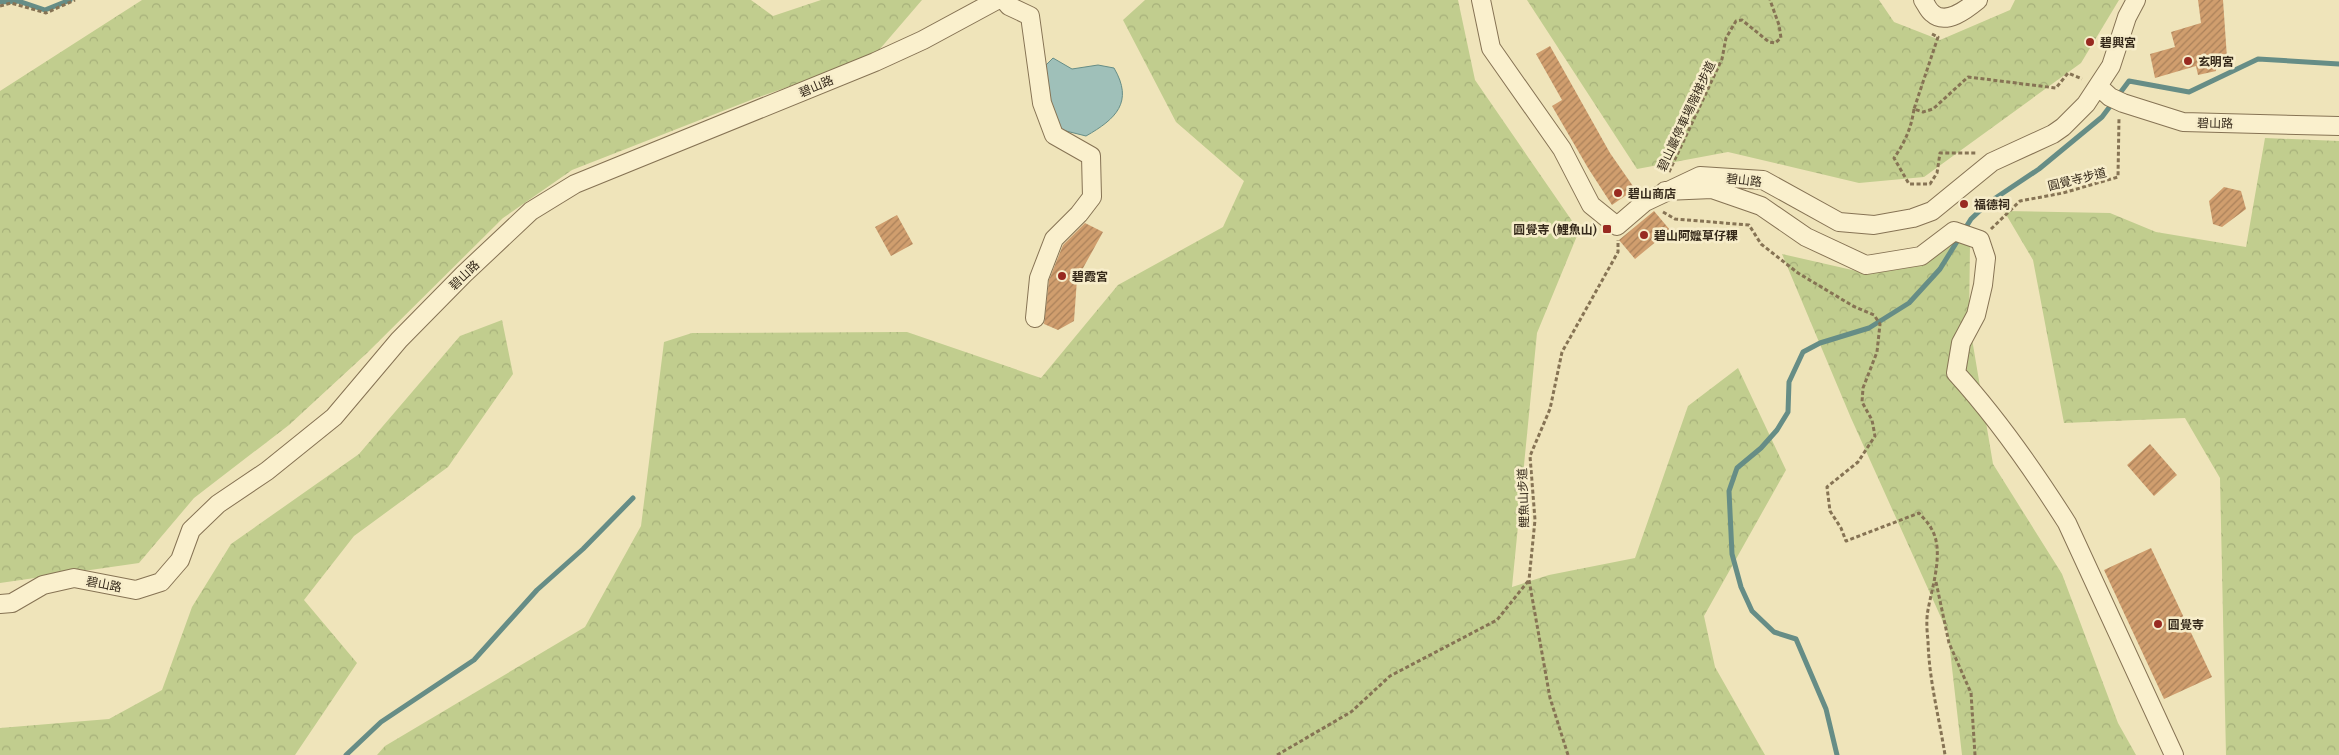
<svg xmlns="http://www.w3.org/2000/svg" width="2339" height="755" font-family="'Libre Baskerville','Noto Sans TC',serif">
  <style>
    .forest { fill: url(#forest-crowns) }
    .water { fill: #9fc0b9; stroke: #668d86 }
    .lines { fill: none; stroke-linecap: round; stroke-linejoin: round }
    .stream { stroke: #668d86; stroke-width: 5 }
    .building { fill: url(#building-hatch) }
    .minor-casing { stroke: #867354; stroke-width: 20 }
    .path { stroke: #867354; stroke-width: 3; stroke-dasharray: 4 2.5; stroke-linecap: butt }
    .minor { stroke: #faf0cd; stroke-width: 18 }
    .poi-dot { fill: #982a21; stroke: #f7edca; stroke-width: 2 }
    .labels { text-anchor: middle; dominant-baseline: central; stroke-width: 5; stroke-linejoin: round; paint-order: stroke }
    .poi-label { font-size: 12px; font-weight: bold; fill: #35291a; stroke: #f7edca; text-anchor: start }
    .street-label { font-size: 12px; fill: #35291a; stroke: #f7edca }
  </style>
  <defs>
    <pattern id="forest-crowns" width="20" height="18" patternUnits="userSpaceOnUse" patternTransform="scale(1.25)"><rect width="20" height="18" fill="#c1cd8e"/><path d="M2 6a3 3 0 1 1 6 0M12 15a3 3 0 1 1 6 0" fill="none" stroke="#a6b07a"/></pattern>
    <pattern id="building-hatch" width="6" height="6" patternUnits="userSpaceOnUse" patternTransform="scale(1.25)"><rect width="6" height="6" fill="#d09e6e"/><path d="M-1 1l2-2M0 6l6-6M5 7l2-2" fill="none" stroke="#aa815a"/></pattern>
  </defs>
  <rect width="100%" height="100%" fill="#efe4ba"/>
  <path class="forest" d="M142,0H751L773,16L821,0H922L873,57L756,98L572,170L503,218L367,353L289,425L194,498L139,563L0,583V91Z
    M1145,0H1458L1475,80L1579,231L1537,333L1512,587L1549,575L1635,558L1688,406L1738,368L1786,470L1704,616L1715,667L1765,755H377L385,746L585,627L641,526L664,342L692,333L907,332L1041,378L1118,285L1223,227L1244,181L1176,122L1123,20Z
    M1527,0H1879L1894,22L1940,40L2010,10L2015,0H2119L2081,63L1924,177L1859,183L1728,152L1637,169Z
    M2265,138L2339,141V755H2226L2220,478L2185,418L2064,423L2033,260L2004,211L2110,213L2156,232L2246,247Z
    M1952,238L1970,245L1969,321L1993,464L2062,574L2118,723L2136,755H1962L1948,633L1851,418L1782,254L1861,272Z
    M502,320L513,374L448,467L354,536L304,600L357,663L295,755H0V728L109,719L162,690L192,607L231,544L359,454L460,336Z"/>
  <path class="water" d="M1053,58L1072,69L1098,65L1114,68C1134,102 1116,119 1086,136L1062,130L1046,112L1038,73Z"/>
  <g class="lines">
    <path class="stream" d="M0,2L18,1L45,10L70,0
      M346,755L381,722L474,660L537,590L583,549L633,498
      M1837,755L1826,709L1796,639L1774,632L1752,611L1741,587L1732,554L1729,491L1737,468L1761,448L1777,430L1788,412L1789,382L1803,352L1820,343L1869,328L1909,303L1940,269L1971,219L1988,203L2039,169L2102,117L2129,81L2189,92L2258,59L2339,64"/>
  </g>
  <path class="building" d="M2198,0H2223L2227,58L2214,61L2216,71L2198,75L2196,66L2155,78L2150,54L2175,47L2171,32L2201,23Z
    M1550,46L1610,153L1635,189L1612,205L1588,168L1552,106L1562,100L1536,54Z
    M2224,187L2241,191L2246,209L2222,227L2213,224L2209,201Z
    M1654,211L1670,230L1635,259L1619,240Z
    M897,215L913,244L891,256L875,227Z
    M1085,223L1103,232L1077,279L1074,321L1058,330L1044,324L1049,280L1063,245Z
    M2150,444L2177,475L2154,496L2127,465Z
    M2151,548L2212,677L2164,699L2104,570Z"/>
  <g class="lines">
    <defs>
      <path id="minor" d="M1004,0L1009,6L1030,16L1042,103L1054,135L1091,156L1092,197L1079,214L1054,239L1039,278L1035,318
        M1481,0L1491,48L1562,149L1591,205L1617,226L1645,202L1700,176L1763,180L1839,222L1874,225L1913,218L1932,211L1992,162L2053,134L2063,127L2086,104L2111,66L2127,17L2136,0
        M1923,0C1926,4 1928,10 1932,13C1946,26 1967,9 1978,0
        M2099,87L2110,97L2123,103L2183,122L2339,126
        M1665,191L1712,189L1761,206L1806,237L1866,265L1921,256L1954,231L1980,240L1986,258L1983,285L1976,315L1961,343L1956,373C1998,419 2034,471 2067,523L2174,755
        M0,604L12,603L43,585L74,578L136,590L161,582L180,560L191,530L218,504L267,471L334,417L399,340L464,274L531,211L575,184L875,62L923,40L997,0"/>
    </defs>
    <use href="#minor" class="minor-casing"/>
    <path class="path" d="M0,6L11,3L46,13L75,0
      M1932,34L1938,37L1914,109L1923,112L1933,109L1968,77L2056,88L2068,73L2082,79
      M1914,109C1911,129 1905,142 1894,158L1909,184H1930L1937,173L1940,153H1977
      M1669,172L1722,59L1726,38L1736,21L1742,20L1769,42L1775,43L1781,38L1779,25L1770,0
      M1663,212L1675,219L1749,225L1761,244L1798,273L1853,306L1874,315L1880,324L1877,352L1863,388L1862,402L1872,420L1875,436L1858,462L1827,487L1830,511L1841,528L1846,541L1919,513C1923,518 1928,522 1931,528C1945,550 1932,587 1928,610C1926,620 1927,631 1928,641C1929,680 1939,717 1945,755
      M1991,229L2020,201L2063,193L2118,177L2119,118
      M1936,582L1949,643L1971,693L1975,755
      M1277,755L1351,712L1390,676L1497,620L1529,580
      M1568,755L1550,698L1529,580L1535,520L1530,456L1550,409L1562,352L1618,252V240"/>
    <use href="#minor" class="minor"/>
  </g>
  <g class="poi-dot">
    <circle cx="2090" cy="42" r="5"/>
    <circle cx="2188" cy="61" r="5"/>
    <circle cx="1618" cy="193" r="5"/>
    <circle cx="1964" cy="204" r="5"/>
    <rect x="1602" y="224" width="10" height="10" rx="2.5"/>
    <circle cx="1644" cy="235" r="5"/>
    <circle cx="1062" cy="276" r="5"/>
    <circle cx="2158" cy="624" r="5"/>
  </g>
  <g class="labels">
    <g class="poi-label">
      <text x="2100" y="42">碧興宮</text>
      <text x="2198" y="61">玄明宮</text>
      <text x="1628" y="193">碧山商店</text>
      <text x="1974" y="204">福德祠</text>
      <text x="1597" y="229" text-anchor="end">圓覺寺 (鯉魚山)</text>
      <text x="1654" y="235">碧山阿嬤草仔粿</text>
      <text x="1072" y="276">碧霞宮</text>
      <text x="2168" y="624">圓覺寺</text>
    </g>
    <g class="street-label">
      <text transform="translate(816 86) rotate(-23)">碧山路</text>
      <text transform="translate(1686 116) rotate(-65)">碧山巖停車場階梯步道</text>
      <text transform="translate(2215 123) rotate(1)">碧山路</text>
      <text transform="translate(2077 179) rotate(-14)">圓覺寺步道</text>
      <text transform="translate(1744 180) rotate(6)">碧山路</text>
      <text transform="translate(464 275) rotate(-44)">碧山路</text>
      <text transform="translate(1523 498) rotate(-92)">鯉魚山步道</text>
      <text transform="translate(104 584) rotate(11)">碧山路</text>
    </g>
  </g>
</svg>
